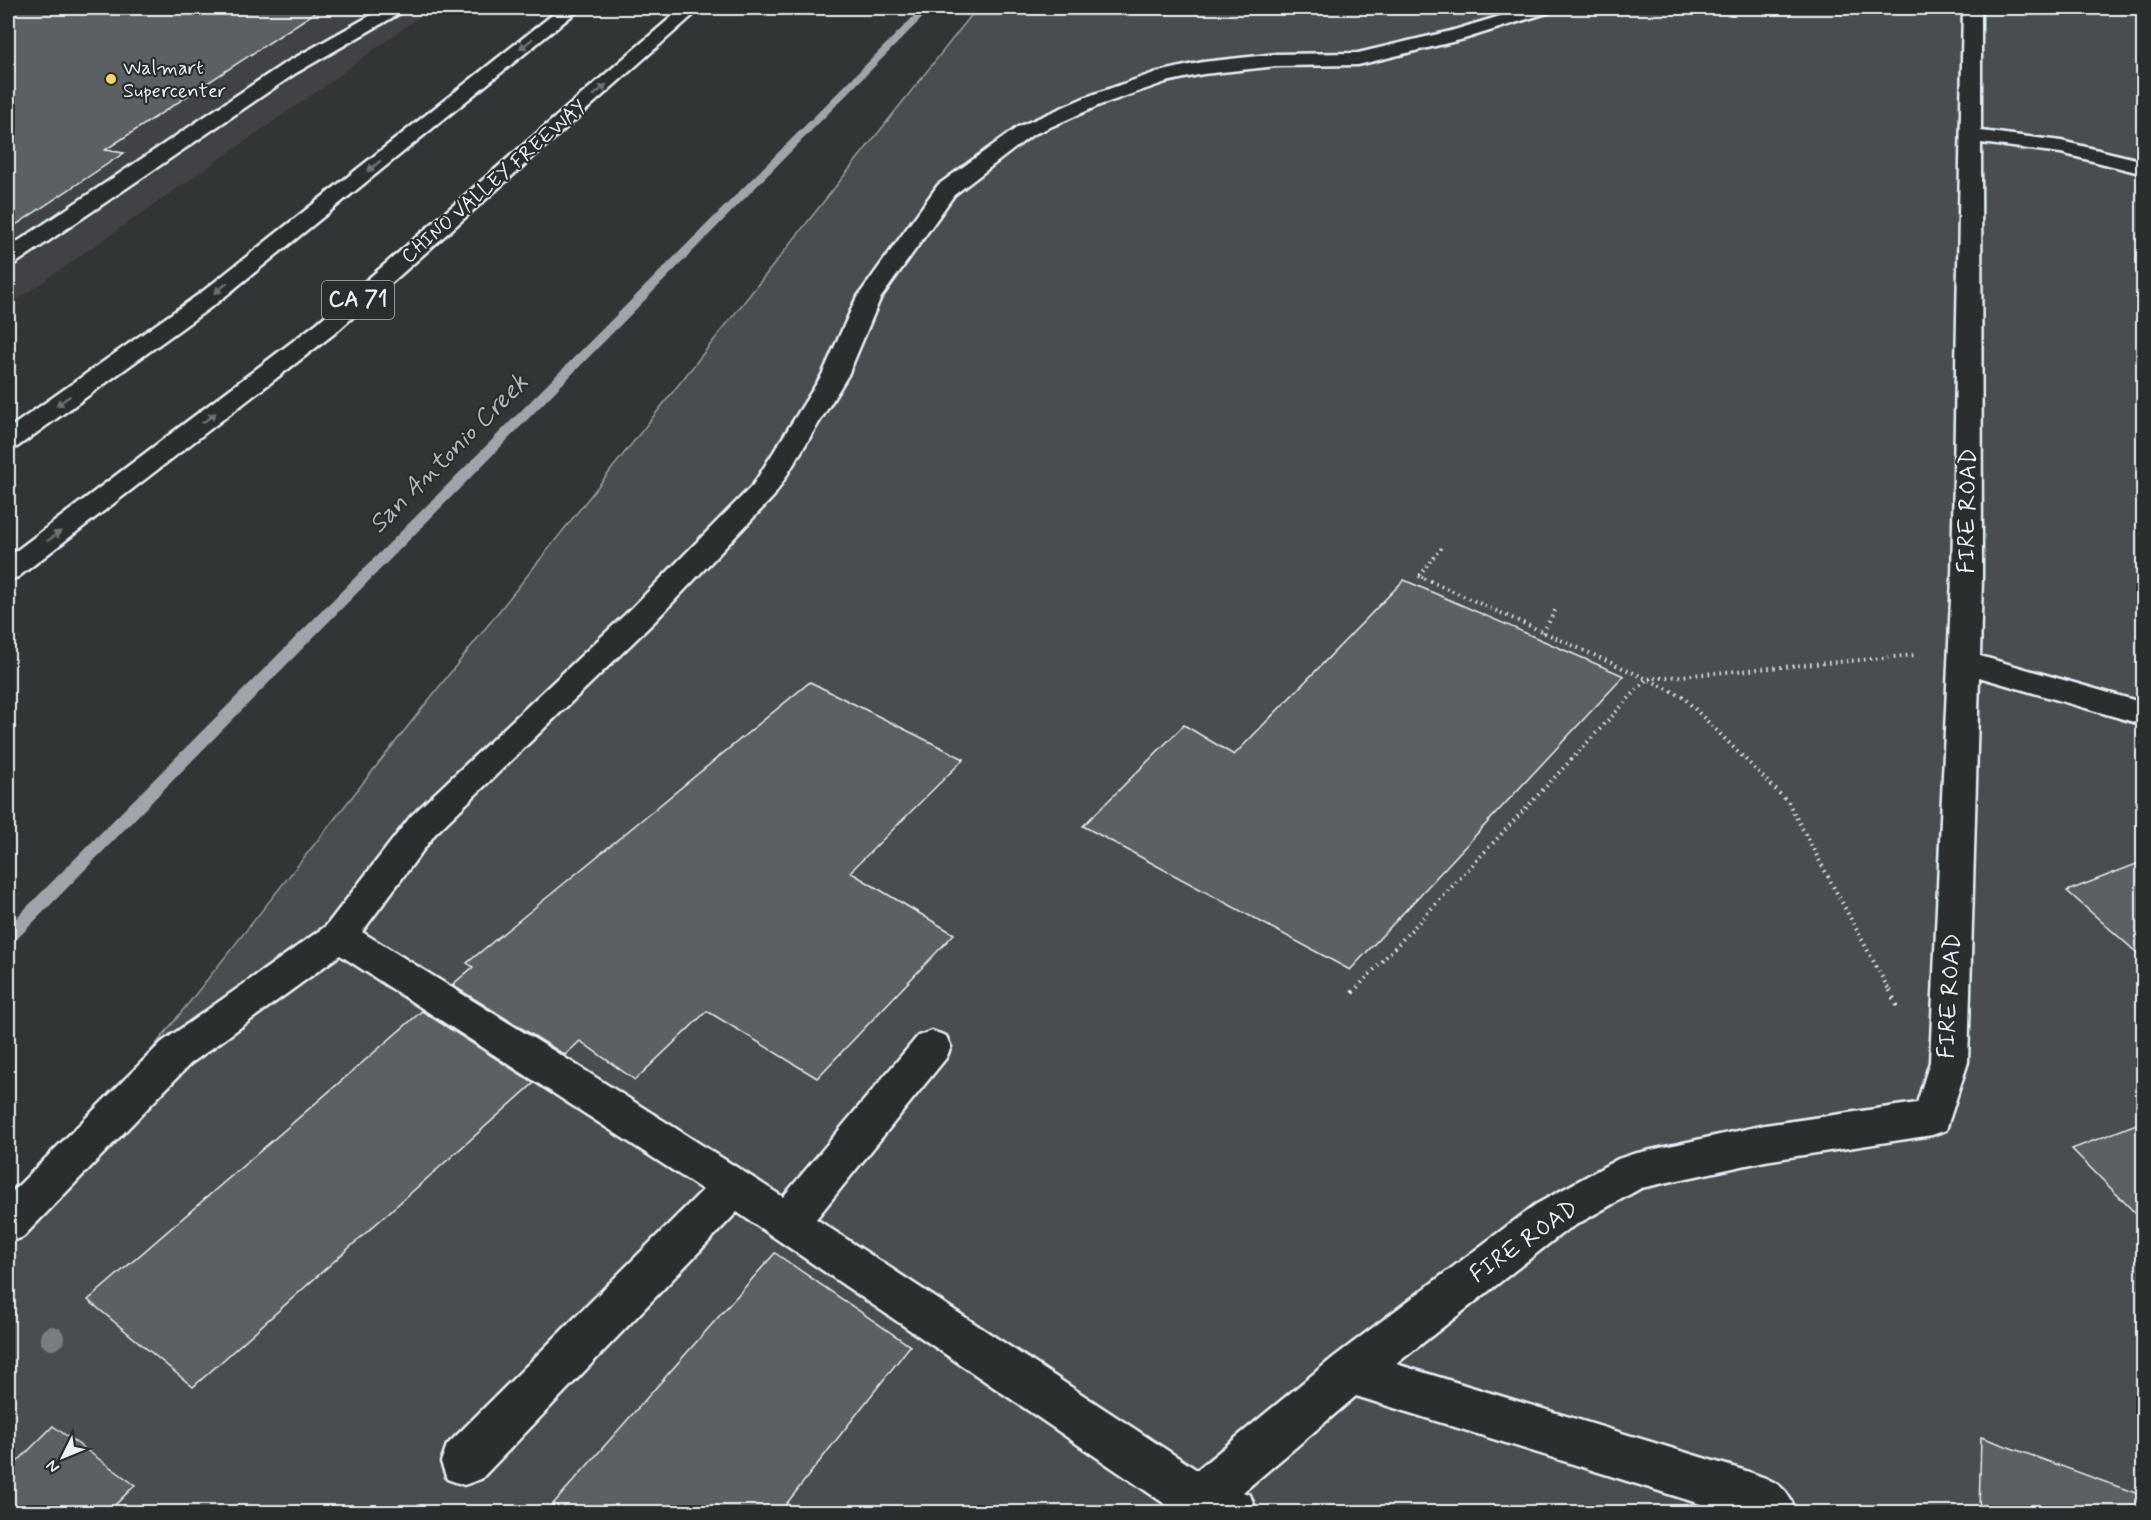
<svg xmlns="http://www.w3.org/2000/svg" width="2151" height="1520" font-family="Mynerve,sans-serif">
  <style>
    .built { fill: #3f4244 }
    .green { fill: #494d4f; stroke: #989fa4; stroke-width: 1.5 }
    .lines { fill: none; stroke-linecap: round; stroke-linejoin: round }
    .stream { fill: #9fa5aa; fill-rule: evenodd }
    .building { fill: #5c6063; stroke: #e8f1f8; stroke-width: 1.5 }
    .minor-casing { stroke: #e8f1f8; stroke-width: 5 }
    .highway-casing { stroke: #e8f1f8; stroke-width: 5 }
    .path-far2 { stroke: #e8f1f8; stroke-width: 3; stroke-dasharray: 1.5 4; stroke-linecap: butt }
    .path-far1 { stroke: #e8f1f8; stroke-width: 4; stroke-dasharray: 1.5 4.5; stroke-linecap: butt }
    .path { stroke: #e8f1f8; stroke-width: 4.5; stroke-dasharray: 2 6; stroke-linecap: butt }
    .minor { fill: #2a2d2e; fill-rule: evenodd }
    .highway { fill: #2a2d2e; fill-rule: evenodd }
    .tree { fill: #777d80 }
    .oneway { fill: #6c7275 }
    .poi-dot { fill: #ffd166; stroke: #2a2d2e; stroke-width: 2 }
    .labels { text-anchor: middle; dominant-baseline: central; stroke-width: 4.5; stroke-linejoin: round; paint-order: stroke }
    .far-poi-label { font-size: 20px; fill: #e8f1f8; stroke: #2a2d2e; text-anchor: start }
    .far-street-label { font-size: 20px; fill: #e8f1f8; stroke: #2a2d2e }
    .shield { fill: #2a2d2e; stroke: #afb6bb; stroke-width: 1.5 }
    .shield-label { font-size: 22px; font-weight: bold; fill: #e8f1f8 }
    .street-label { font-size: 24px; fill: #e8f1f8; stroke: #2a2d2e }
    .water-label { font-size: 26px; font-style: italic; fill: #b1b8be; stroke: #2a2d2e }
  </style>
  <rect width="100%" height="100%" fill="#323536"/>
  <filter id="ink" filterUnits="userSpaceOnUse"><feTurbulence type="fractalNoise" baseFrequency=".0167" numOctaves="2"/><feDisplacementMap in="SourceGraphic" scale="12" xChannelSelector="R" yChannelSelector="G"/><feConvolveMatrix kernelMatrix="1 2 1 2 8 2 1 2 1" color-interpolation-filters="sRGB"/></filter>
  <g filter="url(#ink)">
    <path class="built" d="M8,8H431L322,88L8,306Z"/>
    <path class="green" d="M977,8H2143V1512H8V1231Z"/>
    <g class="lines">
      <path class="stream" d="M922,8H932L14,942L8,944V926Z"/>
    </g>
    <path class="building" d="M8,8H322L105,150L124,153L8,230Z
      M1404,580L1624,676L1350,970L1083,826L1184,725L1234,755Z
      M810,682L964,759L850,872L954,934L817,1078L707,1011L635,1080L580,1041L565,1055L452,985L473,967L467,963Z
      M2144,861V959L2067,891Z
      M422,1011L534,1083L193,1387L88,1300Z
      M2144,1121V1222L2072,1149Z
      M775,1253L910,1346L780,1512H546Z
      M53,1426L135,1485L108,1512H8V1471Z
      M1981,1437L2144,1496V1512H1979Z"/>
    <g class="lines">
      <defs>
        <path id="minor" d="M384,8H405L402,12L296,73L16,263L8,265V248L282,65Z
          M1527,8H1553L1550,12L1464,39L1358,65L1277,66L1203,74L1166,82L1100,105L1032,135L954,195L880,299L848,375L774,496L654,622L435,834L362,932L570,1061L783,1197L918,1036L932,1031L946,1036L951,1047L946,1058L816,1219L1197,1470L1334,1357L1535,1205L1618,1159L1633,1154L1765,1125L1917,1103L1930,1062L1952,577L1963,8H1981V131L2061,141L2144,161V174L2061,153L1981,143L1982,577L1980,656L2144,703V725L1979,677L1968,1062L1946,1130L1932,1135L1765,1161L1641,1188L1565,1231L1396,1364L1746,1471C1773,1481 1786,1483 1796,1512H1726L1356,1396L1243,1492L1250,1495L1257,1512H1165L1168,1506L737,1212L481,1479L464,1485L447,1479L441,1462L447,1445L703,1190L340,955L190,1064L23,1237L8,1243V1196L162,1042L326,926L411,816L632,608L753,485L822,375L856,299L938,185L1018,127L1086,97L1154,73L1203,62L1277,54L1358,53L1451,31Z"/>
        <path id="highway" d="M561,8H581L218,302L17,447L8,449V429L202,292Z
          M682,8H701L335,333L18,577L8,580V557L317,323Z"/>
      </defs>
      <use href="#minor" class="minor-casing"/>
      <use href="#highway" class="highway-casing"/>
      <path class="path-far2" d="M1423,578L1419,576L1442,547"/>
      <path class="path-far1" d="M1419,576L1647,679L1916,655
        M1543,633L1557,607
        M1353,992L1647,679L1682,696L1788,802L1890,992"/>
      <path class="path" d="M1889,990L1900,1011
        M1352,993L1355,990"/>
      <use href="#minor" class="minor"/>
      <use href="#highway" class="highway"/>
    </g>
    <circle class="tree" cx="52" cy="1338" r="12"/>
    <defs><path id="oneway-solid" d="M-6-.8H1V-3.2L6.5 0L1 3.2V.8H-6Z" transform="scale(1.5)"/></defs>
    <g class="oneway">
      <use href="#oneway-solid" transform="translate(526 44) rotate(141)"/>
      <use href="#oneway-solid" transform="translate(600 90) rotate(-41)"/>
      <use href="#oneway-solid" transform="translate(374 166) rotate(141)"/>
      <use href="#oneway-solid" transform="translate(221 288) rotate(141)"/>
      <use href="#oneway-solid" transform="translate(63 401) rotate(145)"/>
      <use href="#oneway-solid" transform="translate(209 418) rotate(-37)"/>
      <use href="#oneway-solid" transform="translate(54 536) rotate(-37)"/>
    </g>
  </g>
  <circle class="poi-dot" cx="111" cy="79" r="6"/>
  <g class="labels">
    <g class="far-poi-label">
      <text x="123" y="68">Walmart<tspan x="123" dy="23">Supercenter</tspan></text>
    </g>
    <g class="far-street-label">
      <text transform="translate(494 182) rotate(-41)">CHINO VALLEY FREEWAY</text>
    </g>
    <rect class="shield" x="322" y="281" width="72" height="38" rx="4.5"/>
    <g class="shield-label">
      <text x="358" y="300">CA 71</text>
    </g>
    <g class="street-label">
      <text transform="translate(1968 511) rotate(-89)">FIRE ROAD</text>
      <text transform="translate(1950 996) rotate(-87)">FIRE ROAD</text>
      <text transform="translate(1524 1242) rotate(-35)">FIRE ROAD</text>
    </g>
    <g class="water-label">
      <text transform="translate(449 454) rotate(-45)">San Antonio Creek</text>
    </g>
  </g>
  <rect width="2151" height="1520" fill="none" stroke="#2a2d2e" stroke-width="30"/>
  <rect x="15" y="15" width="2121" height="1490" fill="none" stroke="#e8f1f8" stroke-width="2" filter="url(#ink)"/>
  <g transform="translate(63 1457) rotate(227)" stroke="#2a2d2e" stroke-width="4.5" paint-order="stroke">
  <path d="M0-4.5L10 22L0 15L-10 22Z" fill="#e8f1f8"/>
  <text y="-9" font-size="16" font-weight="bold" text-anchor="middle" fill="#e8f1f8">N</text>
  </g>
</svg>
